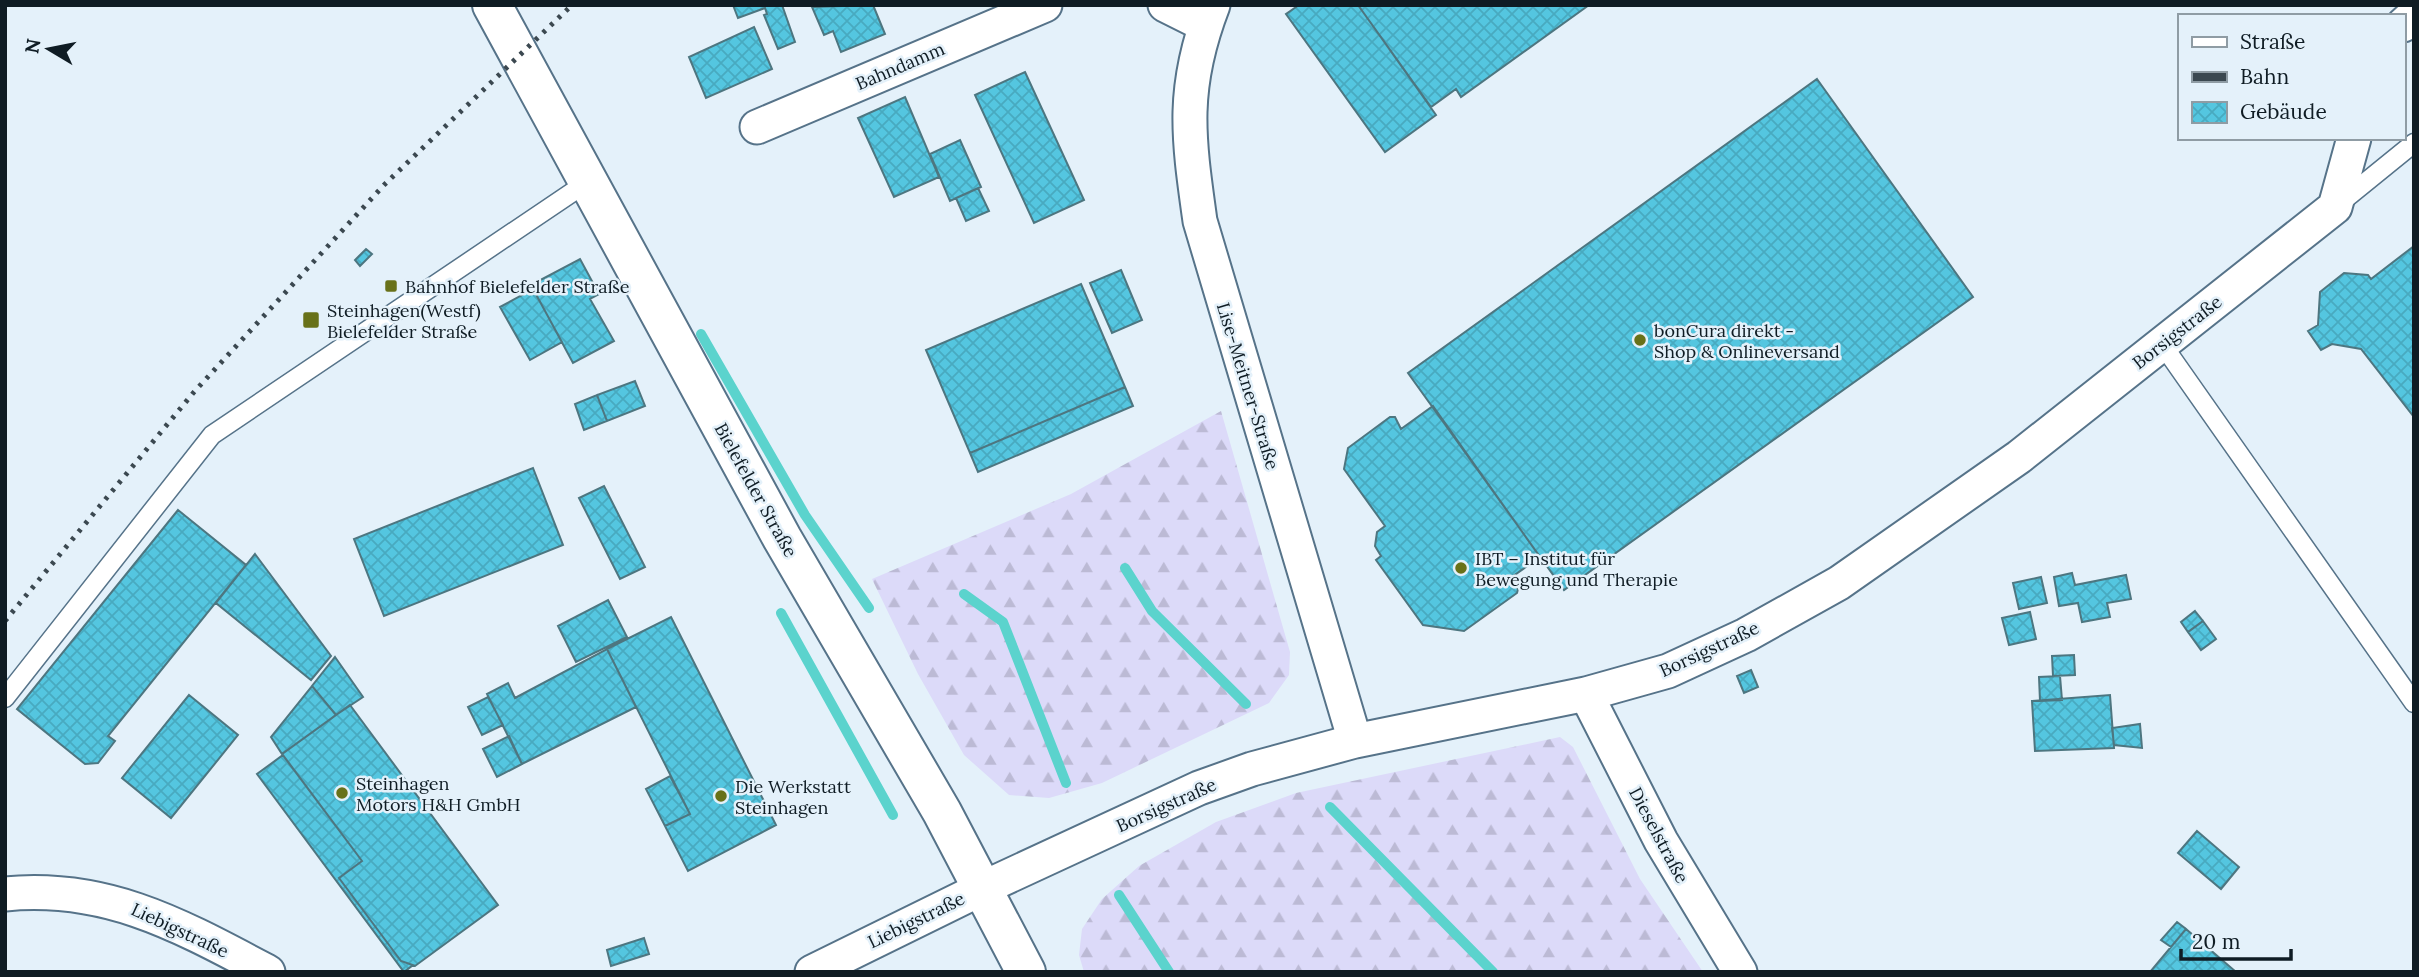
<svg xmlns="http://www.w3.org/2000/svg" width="2419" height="977" font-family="Lora,serif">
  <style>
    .forest { fill: url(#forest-firs) }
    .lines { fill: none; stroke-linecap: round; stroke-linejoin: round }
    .stream { stroke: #5bd3cd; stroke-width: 10 }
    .building { fill: url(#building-cross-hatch); stroke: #4d7680; stroke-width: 2 }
    .service-casing { stroke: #567389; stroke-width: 21 }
    .minor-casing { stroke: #567389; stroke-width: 37 }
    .secondary-casing { stroke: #567389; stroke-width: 42 }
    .service { stroke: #fff; stroke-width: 18 }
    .minor { stroke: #fff; stroke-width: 33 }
    .secondary { stroke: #fff; stroke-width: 38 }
    .rail { stroke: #3b4850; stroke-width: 5; stroke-dasharray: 3.5 7; stroke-linecap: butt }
    .poi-dot { fill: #687119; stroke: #e4f1fa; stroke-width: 2.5 }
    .labels { text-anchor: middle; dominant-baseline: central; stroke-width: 5; stroke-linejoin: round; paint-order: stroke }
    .street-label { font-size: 18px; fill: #0f1c24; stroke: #e4f1fa }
    .poi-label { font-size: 18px; fill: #0f1c24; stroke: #e4f1fa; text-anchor: start }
  </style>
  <defs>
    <pattern id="forest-firs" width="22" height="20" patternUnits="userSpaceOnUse" patternTransform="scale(1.75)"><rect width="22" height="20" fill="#dcdaf9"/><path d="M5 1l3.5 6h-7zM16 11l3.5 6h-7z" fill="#bcbad5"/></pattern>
    <pattern id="building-cross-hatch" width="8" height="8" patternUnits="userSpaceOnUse" patternTransform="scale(1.75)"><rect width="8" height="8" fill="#54c6e0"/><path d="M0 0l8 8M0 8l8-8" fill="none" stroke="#48aac0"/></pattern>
  </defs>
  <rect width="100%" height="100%" fill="#e4f1fa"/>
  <path class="forest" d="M1221,411L1290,652L1289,675L1269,703L1102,783L1049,798L1009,795L964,755L918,674L872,579L1071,494Z
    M1560,737L1573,747L1640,879L1703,972H1084L1079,955L1082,929L1102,899L1139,866L1216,822L1296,793Z"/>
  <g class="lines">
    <path class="stream" d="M701,334L805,515L869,608
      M1125,568L1152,611L1246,704
      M964,594L1003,622L1066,783
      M781,613L893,815
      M1330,807L1493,972
      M1119,895L1169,972"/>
  </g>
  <path class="building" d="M733,5H782L795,42L778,49L764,15L767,14L765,8L738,18Z
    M873,5L885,34L841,52L833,31L824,35L812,7Z
    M1299,5H1358L1436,115L1385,152L1286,14Z
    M1358,5H1589L1461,97L1456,89L1431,107Z
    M754,27L772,69L706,98L689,57Z
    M1025,72L1084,200L1034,223L975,95Z
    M1817,79L1973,297L1564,590L1408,373Z
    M905,97L939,177L894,197L858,118Z
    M960,140L981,187L950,201L930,154Z
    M978,188L989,211L966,221L956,198Z
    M2414,246V417L2361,349L2332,344L2321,350L2308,331L2318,325L2320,292L2344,273L2368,275L2371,279Z
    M366,249L372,254L360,266L355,260Z
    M580,259L599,294L590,299L614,341L573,363L531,285Z
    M1121,270L1142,320L1112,333L1090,283Z
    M1081,284L1125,387L970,453L926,350Z
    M533,289L562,342L530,360L500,307Z
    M635,381L645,406L607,421L597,395Z
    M1125,387L1133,406L978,472L970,453Z
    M597,395L607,421L584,430L575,404Z
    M1433,406L1540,557L1509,579L1518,589L1517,593L1464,631L1423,625L1376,560L1381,556L1375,546L1377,532L1385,526L1344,469L1348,448L1390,417H1395L1401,429Z
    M533,468L563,545L384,616L354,539Z
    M604,486L645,567L620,579L579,498Z
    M178,510L246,565L108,736L115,741L98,763L85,764L17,709Z
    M255,554L331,656L311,680L216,603Z
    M2072,573L2075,585L2126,575L2131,599L2107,603L2110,617L2082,622L2078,603L2059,606L2054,577Z
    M2041,577L2047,603L2019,609L2013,583Z
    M608,600L627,637L576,662L558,626Z
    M2195,611L2203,621L2188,632L2181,622Z
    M2030,612L2036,639L2009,645L2002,618Z
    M671,617L776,825L688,871L665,826L690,814L607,649Z
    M2203,621L2216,639L2201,650L2188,632Z
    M607,649L636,707L522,764L487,694L508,683L515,698Z
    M2074,655L2075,675L2053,676L2052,656Z
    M335,657L363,697L336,715L312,686Z
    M1751,670L1758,687L1744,693L1737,676Z
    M2060,676L2062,700L2040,701L2039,677Z
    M312,686L336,715L282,754L271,737Z
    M189,695L238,735L171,818L122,778Z
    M2110,695L2114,748L2035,751L2032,701Z
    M488,697L503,725L482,735L468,707Z
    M350,705L498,905L415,966L401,961L339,878L362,861L282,754Z
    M2140,724L2142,748L2114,745L2112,728Z
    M509,736L522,764L497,777L483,749Z
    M283,755L362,861L339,878L401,961L413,965L404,972L257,774Z
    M670,776L690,814L665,826L646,789Z
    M2197,831L2239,867L2221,889L2178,853Z
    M2177,922L2186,929L2171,947L2161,940Z
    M2186,929L2236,972H2150Z
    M644,938L649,954L611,966L607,950Z"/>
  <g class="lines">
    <defs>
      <path id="service" d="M2340,203L2414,143
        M2162,344L2414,703
        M5,698L212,435L586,183"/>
      <path id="minor" d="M1165,5L1205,25
        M1213,5C1181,88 1188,136 1200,221L1355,741
        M2403,25L2414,15
        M757,127L1045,5
        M1586,694L1661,841L1740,972
        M5,894C107,884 181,926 268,972
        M812,972L983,888L1199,788L1252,769L1355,741L1586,694L1668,671L1746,635L1839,583L2019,457L2335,207L2354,138"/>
      <path id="secondary" d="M492,5L782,538L942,812L1026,972"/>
    </defs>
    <use href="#service" class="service-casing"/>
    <use href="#minor" class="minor-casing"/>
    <use href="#secondary" class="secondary-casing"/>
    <use href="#service" class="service"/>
    <use href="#minor" class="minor"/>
    <use href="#secondary" class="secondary"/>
    <path class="rail" d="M5,621L194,392L384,185L572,5"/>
  </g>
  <g class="poi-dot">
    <rect x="384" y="279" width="14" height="14" rx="3.5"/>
    <rect x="302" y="311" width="18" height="18" rx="3.5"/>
    <circle cx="1640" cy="340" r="7"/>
    <circle cx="1461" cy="568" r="7"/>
    <circle cx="342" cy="793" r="7"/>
    <circle cx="721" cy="796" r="7"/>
  </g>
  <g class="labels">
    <g class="street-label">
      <text transform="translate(900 66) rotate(-23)">Bahndamm</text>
      <text transform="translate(2177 332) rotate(-38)">Borsigstraße</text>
      <text transform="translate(1248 386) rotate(73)">Lise-Meitner-Straße</text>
      <text transform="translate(756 490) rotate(61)">Bielefelder Straße</text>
      <text transform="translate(1709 649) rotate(-25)">Borsigstraße</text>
      <text transform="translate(1166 805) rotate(-24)">Borsigstraße</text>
      <text transform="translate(1659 835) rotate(62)">Dieselstraße</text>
      <text transform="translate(916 920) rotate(-26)">Liebigstraße</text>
      <text transform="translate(180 930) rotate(25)">Liebigstraße</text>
    </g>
    <g class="poi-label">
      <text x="405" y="286">Bahnhof Bielefelder Straße</text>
      <text x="327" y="310">Steinhagen(Westf)<tspan x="327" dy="21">Bielefelder Straße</tspan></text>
      <text x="1654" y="330">bonCura direkt -<tspan x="1654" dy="21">Shop &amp; Onlineversand</tspan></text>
      <text x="1475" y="558">IBT – Institut für<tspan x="1475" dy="21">Bewegung und Therapie</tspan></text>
      <text x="356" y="783">Steinhagen<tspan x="356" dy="21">Motors H&amp;H GmbH</tspan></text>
      <text x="735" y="786">Die Werkstatt<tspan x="735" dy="21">Steinhagen</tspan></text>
    </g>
  </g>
  <rect width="2419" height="977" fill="none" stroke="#0f1c24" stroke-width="14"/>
  <rect x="2178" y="14" width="228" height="126" fill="#e4f1fa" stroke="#8f9ca4" stroke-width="2"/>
  <rect x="2192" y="37" width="35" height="10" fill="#ffffff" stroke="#8f9ca4" stroke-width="2"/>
  <text x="2240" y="49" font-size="21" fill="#0f1c24">Straße</text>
  <rect x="2192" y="72" width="35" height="10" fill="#3b4850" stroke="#8f9ca4" stroke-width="2"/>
  <text x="2240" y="84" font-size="21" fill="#0f1c24">Bahn</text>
  <rect x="2192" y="102" width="35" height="21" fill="url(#building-cross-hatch)" stroke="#8f9ca4" stroke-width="2"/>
  <text x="2240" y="119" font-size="21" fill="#0f1c24">Gebäude</text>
  <g transform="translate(49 49) rotate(280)" stroke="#e4f1fa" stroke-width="5" paint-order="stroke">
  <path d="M0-5L12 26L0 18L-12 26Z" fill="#0f1c24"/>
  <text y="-10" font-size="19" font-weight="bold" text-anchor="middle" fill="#0f1c24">N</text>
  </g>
  <path d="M2181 949v10h110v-10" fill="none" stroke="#0f1c24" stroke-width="3.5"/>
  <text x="2192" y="949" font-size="21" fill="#0f1c24" stroke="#e4f1fa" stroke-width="5" paint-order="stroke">20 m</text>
</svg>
